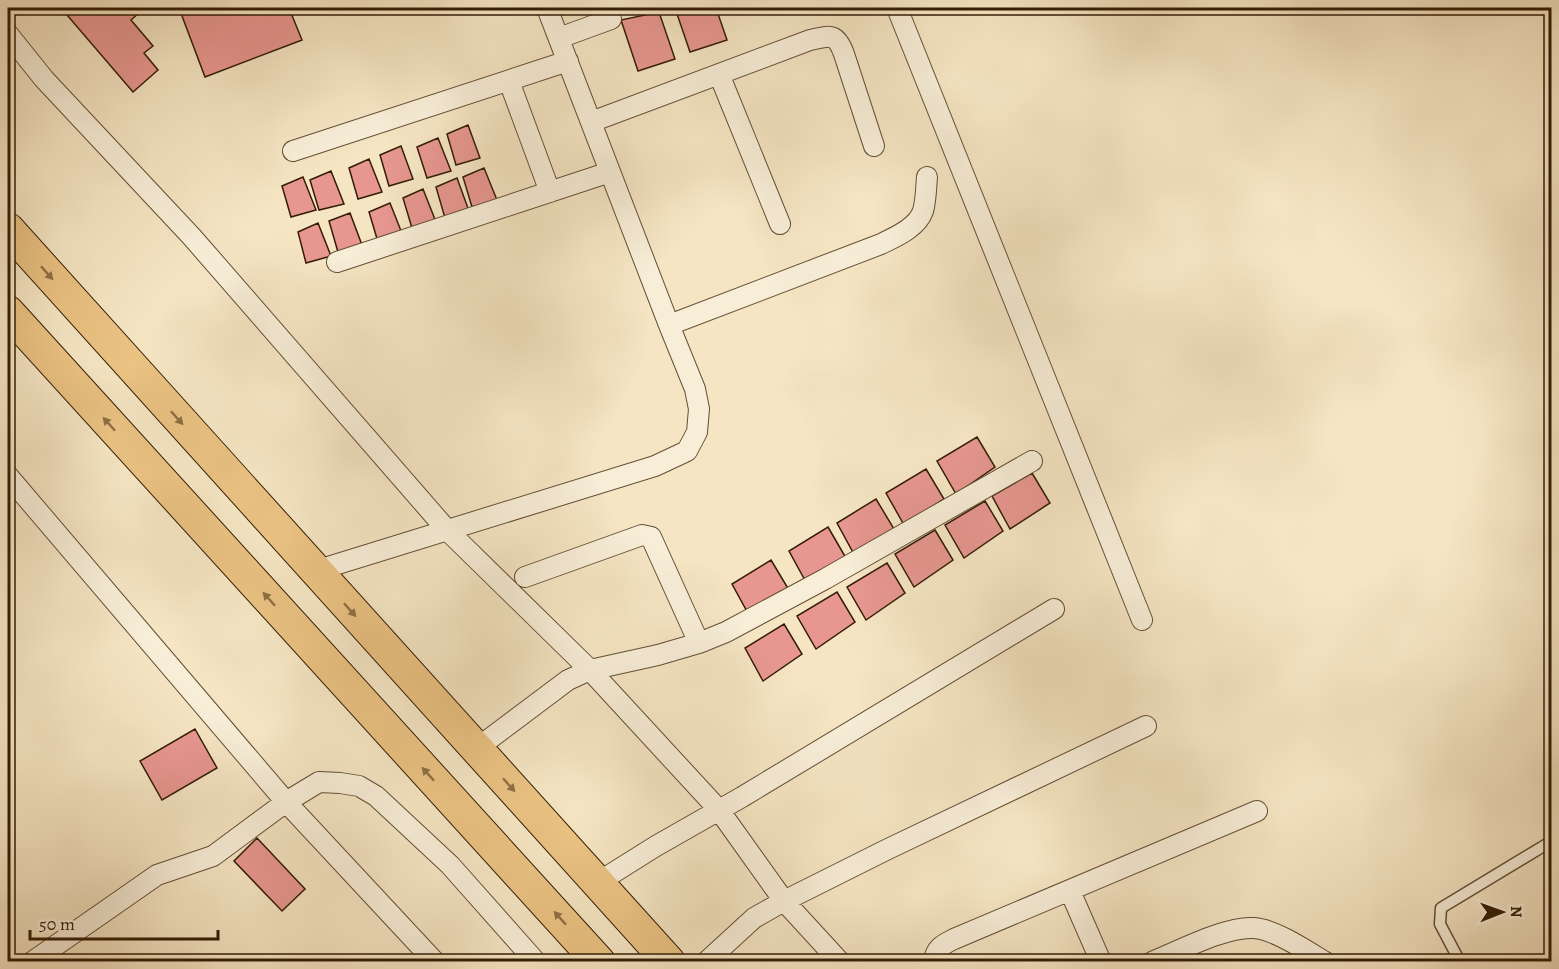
<svg xmlns="http://www.w3.org/2000/svg" width="1559" height="969" font-family="Alegreya,serif">
  <style>
    .building { fill: #e79790; stroke: #331c06; stroke-width: 1.5 }
    .lines { fill: none; stroke-linecap: round; stroke-linejoin: round }
    .lane-casing { stroke: #644e35; stroke-width: 13 }
    .street-casing { stroke: #644e35; stroke-width: 22 }
    .primary-casing { stroke: #331c06; stroke-width: 34 }
    .lane { stroke: #f8eed8; stroke-width: 10 }
    .street { stroke: #f8eed8; stroke-width: 20 }
    .primary { stroke: #eac282; stroke-width: 32 }
    .oneway { fill: #8e6f44 }
  </style>
  <rect width="100%" height="100%" fill="#f5e5c3"/>
  <filter id="stains"><feTurbulence type="fractalNoise" baseFrequency=".00333" numOctaves="4"/><feColorMatrix values="0 0 0 0 .2 0 0 0 0 .09 0 0 0 0 .02 0 0 0 .5 -.17"/></filter>
  <radialGradient id="worn" r=".72"><stop offset=".6" stop-color="#630" stop-opacity="0"/><stop offset="1" stop-color="#630" stop-opacity=".3"/></radialGradient>
  <path class="building" d="M61,8H134L139,13L131,20L153,46L144,53L158,70L133,92Z
    M179,8H289L302,40L205,77Z
    M675,8H716L727,40L690,52Z
    M659,12L675,59L638,71L621,20Z
    M468,125L480,158L456,165L447,134Z
    M438,138L451,171L427,178L417,147Z
    M401,146L413,179L389,186L380,155Z
    M369,159L382,192L358,199L349,168Z
    M484,168L497,200L472,207L463,177Z
    M331,171L344,204L319,210L310,180Z
    M303,177L316,210L291,217L282,186Z
    M457,178L469,211L445,218L436,187Z
    M423,189L436,222L412,228L403,198Z
    M390,203L403,236L378,242L369,212Z
    M350,213L362,245L338,252L329,221Z
    M318,223L331,256L306,263L298,232Z
    M977,437L995,467L956,494L937,461Z
    M926,469L944,499L904,525L886,493Z
    M1032,473L1050,503L1010,529L992,496Z
    M876,499L894,529L855,556L837,523Z
    M985,501L1003,531L964,558L945,525Z
    M828,527L846,558L807,584L789,551Z
    M935,530L953,560L914,587L895,554Z
    M771,560L789,590L750,617L732,584Z
    M887,563L905,593L866,620L847,587Z
    M837,592L855,622L816,649L797,616Z
    M784,624L802,654L763,681L745,648Z
    M195,729L217,768L162,800L140,761Z
    M257,838L305,889L282,911L234,861Z"/>
  <g class="lines">
    <defs>
      <path id="lane" d="M1460,962L1440,924L1441,908L1552,841"/>
      <path id="street" d="M897,8L1142,620
        M8,34L44,79L192,237L447,530L590,670L719,810L784,901L840,962
        M559,38L611,19
        M719,74L780,224
        M509,81L550,192
        M591,122L810,40C830,36 836,32 844,54L874,146
        M293,151L568,61
        M337,262L610,172
        M669,325L881,244C895,237 917,228 923,211C926,201 926,188 927,177
        M8,476L286,802L435,962
        M315,571L655,466L687,451L697,432L699,409L695,389L669,325L547,8
        M525,577L642,535L651,537L699,643
        M476,749L568,680L590,670L658,655L699,643L726,632L825,579L1032,461
        M597,883L656,846L742,797L1054,609
        M1070,891L1101,962
        M32,962L157,875L213,856L286,802L319,782L340,783L359,786L376,796L450,865L536,962
        M706,962L754,918L784,901L888,849L1146,726
        M934,962C935,948 944,944 954,939L1257,811
        M1152,962C1179,951 1226,926 1254,928C1274,929 1307,951 1325,962"/>
      <path id="primary" d="M8,229L669,962
        M8,312L599,962"/>
    </defs>
    <use href="#lane" class="lane-casing"/>
    <use href="#street" class="street-casing"/>
    <use href="#primary" class="primary-casing"/>
    <use href="#lane" class="lane"/>
    <use href="#street" class="street"/>
    <use href="#primary" class="primary"/>
  </g>
  <defs><path id="oneway-solid" d="M-6-.8H1V-3.2L6.5 0L1 3.2V.8H-6Z" transform="scale(1.5)"/></defs>
  <g class="oneway">
    <use href="#oneway-solid" transform="translate(47 273) rotate(48)"/>
    <use href="#oneway-solid" transform="translate(177 418) rotate(48)"/>
    <use href="#oneway-solid" transform="translate(109 424) rotate(-132)"/>
    <use href="#oneway-solid" transform="translate(269 599) rotate(-132)"/>
    <use href="#oneway-solid" transform="translate(350 610) rotate(48)"/>
    <use href="#oneway-solid" transform="translate(428 774) rotate(-132)"/>
    <use href="#oneway-solid" transform="translate(509 785) rotate(48)"/>
    <use href="#oneway-solid" transform="translate(560 918) rotate(-132)"/>
  </g>
  <rect width="1559" height="969" fill="none" stroke="#f5e5c3" stroke-width="30"/>
  <rect x="9" y="9" width="1541" height="951" fill="none" stroke="#331c06" stroke-width="3"/>
  <rect x="15" y="15" width="1529" height="939" fill="none" stroke="#331c06" stroke-width="1.5"/>
  <g transform="translate(1502 912) rotate(89)" stroke="#f8eed8" stroke-width="4.5" paint-order="stroke">
  <path d="M0-4.5L10 22L0 15L-10 22Z" fill="#331c06"/>
  <text y="-9" font-size="16" font-weight="bold" text-anchor="middle" fill="#331c06">N</text>
  </g>
  <path d="M30 930v9h188v-9" fill="none" stroke="#331c06" stroke-width="3"/>
  <text x="39" y="930" font-size="18" fill="#331c06" stroke="#f8eed8" stroke-width="4.5" paint-order="stroke">50 m</text>
  <rect width="100%" height="100%" filter="url(#stains)"/>
  <rect width="100%" height="100%" fill="url(#worn)"/>
</svg>
